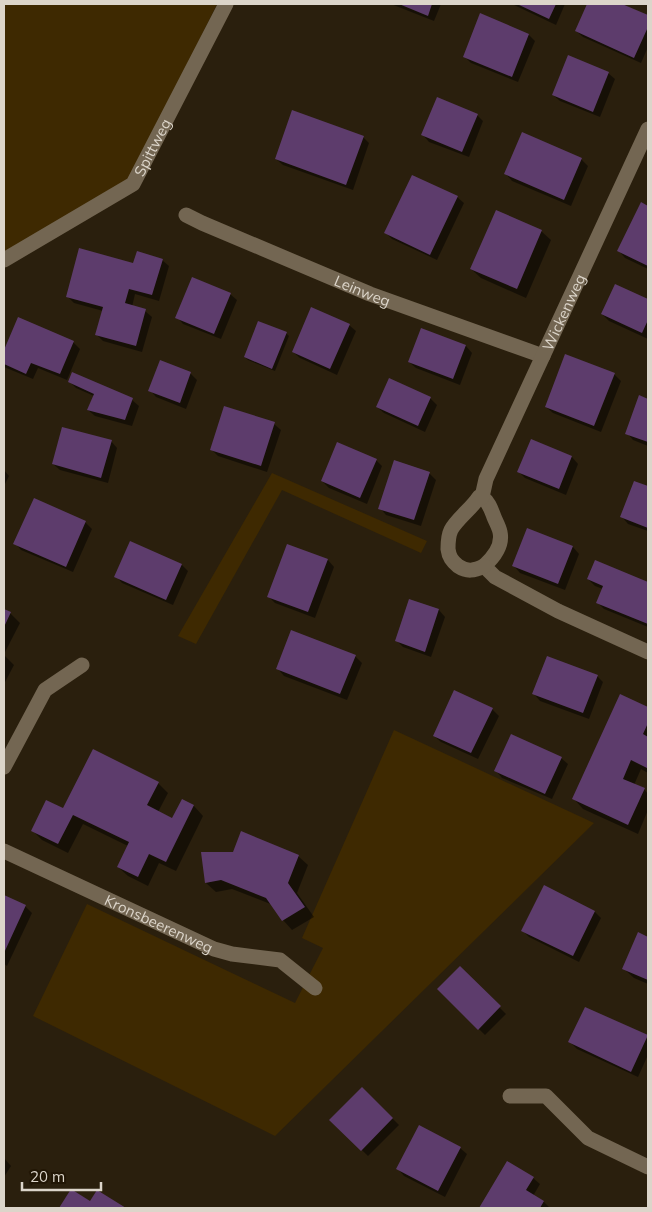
<svg xmlns="http://www.w3.org/2000/svg" width="652" height="1212" font-family="Mulish,sans-serif">
  <style>
    .green { fill: #3e2901 }
    .shadow { fill: #0007 }
    .building { fill: #5d3c6c }
    .lines { fill: none; stroke-linecap: round; stroke-linejoin: round }
    .minor { stroke: #736652; stroke-width: 15 }
    .labels { text-anchor: middle; dominant-baseline: central; stroke-width: 5; stroke-linejoin: round; paint-order: stroke }
    .street-label { font-size: 15px; fill: #dcd5ca; stroke: #211605 }
  </style>
  <rect width="100%" height="100%" fill="#2a1f0d"/>
  <path class="green" d="M4,4H217L129,182L4,257Z
    M272,473L427,541L421,553L282,490L196,644L178,636Z
    M394,730L594,823L275,1136L33,1016L87,904L295,1003L323,948L302,938Z"/>
  <path class="shadow" d="M391,4H441L434,21Z
    M512,4H565L556,25Z
    M588,4H619L648,17V47L641,63L583,37L576,31Z
    M481,15L529,35L535,41L518,82L471,63L464,56Z
    M608,73L615,79L600,117L560,101L553,95Z
    M477,115L483,121L469,157L429,142L423,135Z
    M363,137L369,143L353,190L283,165L276,159Z
    M581,159L588,166L571,206L512,181L506,174Z
    M457,197L464,203L437,260L392,239L386,233Z
    M642,204L648,207V269L625,258L619,251Z
    M541,231L551,240L526,298L481,278L471,269Z
    M162,260L169,266L159,301L135,294L132,307L145,311L152,317L142,352L103,341L96,334L103,311L74,303L67,296L134,265Z
    M616,285L648,301V339L609,321L602,314Z
    M230,294L237,300L221,339L183,324L177,317Z
    M349,325L356,331L337,375L300,358L293,352Z
    M422,330L466,346L472,353L460,385L416,368L409,362Z
    M286,333L289,336L275,371L248,360L245,357Z
    M73,342L80,349L67,380L38,368L33,379L4,367V351Z
    M161,362L191,374L197,380L186,409L156,397L150,390Z
    M614,374L621,381L601,432L553,413L546,407Z
    M389,380L430,398L437,405L425,432L384,413L377,407Z
    M70,382L132,400L139,406L132,426L95,416L88,410L94,396L76,388Z
    M640,397L648,400V446L633,440L627,433Z
    M274,424L281,430L267,472L218,456L212,450Z
    M111,441L117,448L108,483L60,470L53,464Z
    M531,441L572,457L578,464L566,495L525,478L519,472Z
    M376,460L382,466L367,504L329,488L322,481Z
    M4,470L9,476L4,486Z
    M429,473L436,480L421,526L386,515L380,508Z
    M635,483L648,488V531L628,524L622,517Z
    M35,500L85,522L92,529L73,572L21,550L15,543Z
    M528,530L573,547L579,554L565,590L520,573L514,566Z
    M328,560L334,567L315,618L275,603L269,597Z
    M595,562L648,583V627L604,609L598,603L603,589L595,586L588,579Z
    M182,565L188,571L173,605L122,583L116,576Z
    M410,600L439,610L445,617L431,657L403,647L396,640Z
    M4,610L10,613L20,623L4,654Z
    M4,655L14,665L4,684Z
    M355,656L362,663L347,700L284,676L278,669Z
    M597,676L603,682L589,719L540,701L534,694Z
    M621,696L648,709V773L641,769L634,785L644,789L648,794V810L638,834L583,809L574,799Z
    M492,709L499,716L478,759L441,742L434,736Z
    M561,758L568,764L552,799L502,778L496,771Z
    M158,783L168,793L158,812L173,819L182,800L194,806L203,816L176,871L159,863L148,886L128,876L118,867L128,846L83,824L68,853L42,840L32,830L64,810Z
    M298,856L308,865L297,893L314,917L292,930L283,920L273,905L232,889L216,892L206,883Z
    M4,896L25,906L32,913L7,966L4,964Z
    M595,912L601,918L579,962L529,937L522,930Z
    M639,934L648,938V984L634,978L624,969Z
    M460,968L506,1014L485,1035L438,989Z
    M647,1037L648,1038V1055L638,1077L577,1049L570,1042Z
    M362,1088L399,1125L368,1156L331,1120Z
    M460,1148L467,1154L445,1197L404,1176L398,1169Z
    M4,1158L11,1166L4,1177Z
    M507,1163L533,1178L540,1184L533,1196L544,1202L550,1208H480Z
    M71,1190L91,1202L97,1192L124,1208H61Z"/>
  <path class="building" d="M399,4H432L428,16Z
    M517,4H556L549,19Z
    M587,4H622L648,15V27L634,58L575,31Z
    M480,13L529,34L512,77L463,57Z
    M568,55L609,72L593,112L552,95Z
    M437,97L478,114L462,152L421,135Z
    M292,110L364,136L346,185L275,159Z
    M522,132L582,158L564,200L504,174Z
    M412,175L458,196L430,255L384,233Z
    M641,202L648,206V266L617,251Z
    M496,210L542,230L517,289L470,269Z
    M79,248L133,263L137,251L163,259L152,295L129,289L125,303L146,309L136,346L95,335L103,307L66,297Z
    M192,277L231,293L214,334L175,318Z
    M615,284L648,299V320L642,333L601,314Z
    M311,307L350,324L330,369L292,352Z
    M18,317L74,341L60,374L31,363L26,374L4,364V350Z
    M258,321L287,332L272,369L244,357Z
    M421,328L466,345L453,379L408,362Z
    M565,354L615,373L594,426L545,407Z
    M160,360L191,372L180,403L148,391Z
    M72,372L133,398L125,420L87,410L94,394L68,382Z
    M389,378L431,397L418,426L376,407Z
    M639,395L648,399V442L625,434Z
    M224,406L275,422L261,466L210,450Z
    M62,427L112,440L101,478L52,464Z
    M531,439L572,456L559,489L517,472Z
    M337,442L377,459L360,498L321,481Z
    M394,460L430,472L414,520L378,509Z
    M634,481L648,486V528L620,517Z
    M34,498L86,521L66,567L13,544Z
    M527,528L573,546L558,584L512,566Z
    M130,541L182,564L166,600L114,577Z
    M287,544L328,559L308,612L267,597Z
    M595,560L648,582V624L596,603L603,586L587,579Z
    M409,599L439,609L425,652L395,641Z
    M4,609L11,612L4,627Z
    M291,630L356,655L340,694L276,669Z
    M547,656L598,675L583,713L532,694Z
    M454,690L493,708L471,753L433,736Z
    M620,694L648,707V723L643,734L648,737V766L647,768L631,760L623,779L645,788L628,825L572,799Z
    M511,734L562,757L545,794L494,771Z
    M93,749L159,782L147,805L172,818L182,799L194,805L166,862L149,854L138,877L117,867L129,842L73,815L58,844L31,831L46,800L63,808Z
    M241,831L299,855L288,883L305,907L282,921L266,898L221,880L205,883L201,852H233Z
    M544,885L595,911L573,956L521,931Z
    M4,895L26,905L4,953Z
    M638,932L648,937V980L622,969Z
    M460,966L501,1006L478,1030L437,989Z
    M585,1007L648,1035L631,1072L568,1042Z
    M362,1087L393,1118L361,1151L329,1120Z
    M419,1125L461,1147L438,1191L396,1169Z
    M507,1161L534,1177L526,1190L544,1201L540,1208H479Z
    M71,1189L90,1201L97,1190L126,1208H59Z"/>
  <g class="lines">
    <g class="minor">
      <path id="s1" d="M186,215L202,223L370,294L543,356"/>
      <path id="s2" d="M4,260L133,184L226,4"/>
      <path d="M482,497C489,502 491,509 494,517C496,522 499,527 500,532C503,546 493,558 484,566L495,577L558,611L648,652"/>
      <path id="s3" d="M484,566C474,571 467,572 458,566C452,561 449,557 448,549C448,543 448,536 451,530C456,520 472,508 479,497H482L486,479L648,129"/>
      <path d="M4,767L45,690L82,665"/>
      <path id="s4" d="M4,851L214,949L232,954L280,960L315,988"/>
      <path d="M510,1096H546L588,1138L648,1167"/>
    </g>
  </g>
  <g class="labels">
    <g class="street-label">
      <text stroke="none"><textPath href="#s2" startOffset="191">Spittweg</textPath></text>
      <text stroke="none"><textPath href="#s1" startOffset="192">Leinweg</textPath></text>
      <text stroke="none"><textPath href="#s3" startOffset="316">Wickenweg</textPath></text>
      <text stroke="none"><textPath href="#s4" startOffset="171">Kronsbeerenweg</textPath></text>
    </g>
  </g>
  <rect width="652" height="1212" fill="none" stroke="#dcd5ca" stroke-width="10"/>
  <path d="M22 1182v8h79v-8" fill="none" stroke="#dcd5ca" stroke-width="2.5"/>
  <text x="30" y="1182" font-size="15" fill="#dcd5ca" stroke="#211605" stroke-width="4" paint-order="stroke">20 m</text>
</svg>
